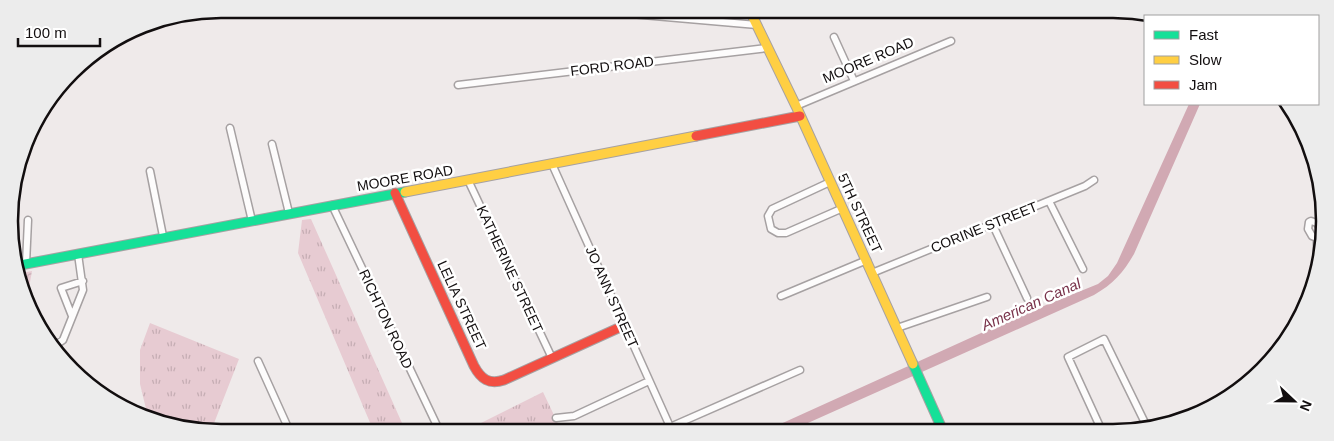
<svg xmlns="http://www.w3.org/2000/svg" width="1334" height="441" font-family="Helvetica,sans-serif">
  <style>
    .grass { fill: url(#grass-tufts) }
    .park { fill: url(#park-crowns) }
    .water { fill: #d1a9b3 }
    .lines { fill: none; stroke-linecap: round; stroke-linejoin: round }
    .street-casing { stroke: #a6a1a2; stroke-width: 9 }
    .fast-casing { stroke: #a6a1a2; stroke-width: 11 }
    .slow-casing { stroke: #a6a1a2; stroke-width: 11 }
    .jam-casing { stroke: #a6a1a2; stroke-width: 11 }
    .street { stroke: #fdfcfc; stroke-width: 6 }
    .fast { stroke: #16e098; stroke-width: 9 }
    .slow { stroke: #ffcf43; stroke-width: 9 }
    .jam { stroke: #f24e42; stroke-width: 9 }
    .labels { text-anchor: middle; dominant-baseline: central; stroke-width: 5; stroke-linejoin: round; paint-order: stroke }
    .street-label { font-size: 14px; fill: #120e0f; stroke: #fff }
    .water-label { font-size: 15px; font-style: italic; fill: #79334b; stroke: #fff }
    .rim { fill: none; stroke: #120e0f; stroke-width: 2.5 }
  </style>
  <defs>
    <pattern id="grass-tufts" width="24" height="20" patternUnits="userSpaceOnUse" patternTransform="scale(1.25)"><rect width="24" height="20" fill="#e7cbd2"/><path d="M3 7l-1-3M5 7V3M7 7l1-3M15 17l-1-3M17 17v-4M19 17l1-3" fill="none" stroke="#c5adb3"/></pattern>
    <pattern id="park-crowns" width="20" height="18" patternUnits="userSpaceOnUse" patternTransform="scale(1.25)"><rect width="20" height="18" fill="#e7cbd2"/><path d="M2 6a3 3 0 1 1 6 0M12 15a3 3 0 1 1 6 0" fill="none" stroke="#c5adb3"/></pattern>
  </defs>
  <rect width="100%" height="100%" fill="#efeaea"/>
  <path class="grass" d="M311,219L406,432H374L298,253L302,220Z
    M150,323L239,359L211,431L166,425L148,417L140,384V350Z
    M543,392L562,432H463Z"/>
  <path class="park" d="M32,271L27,299L16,274Z"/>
  <path class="water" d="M1189,104H1200L1134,254C1123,273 1113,284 1094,295L790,431H765L1012,319L1098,284L1108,276L1117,263Z"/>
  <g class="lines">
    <defs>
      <path id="street" d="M574,9L757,25
        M834,37L854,81
        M458,85L767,48
        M796,106L951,41
        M230,128L252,221
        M272,144L289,213
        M552,164L672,431
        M150,171L163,236
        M468,180L552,358
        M830,182L772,209L768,216L771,229L778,233H786L843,208
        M1049,201L1083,269
        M332,205L440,432
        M992,223L1027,298
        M26,264L28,220
        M872,273L1085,186L1094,180
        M1317,278V238L1321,230L1317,223L1311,221L1309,222L1308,229L1312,236L1317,238
        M781,296L867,260
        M72,316L61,288L83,281
        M897,328L987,297
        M53,347L63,340L83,290L78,254
        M258,361L290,432
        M556,418L574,416L649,381
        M670,427L800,370
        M1102,431L1068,357L1104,339L1148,429"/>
      <path id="fast" d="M15,266L405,192
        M913,364L943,431"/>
      <path id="slow" d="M749,9L796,106L913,364
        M405,192L696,136"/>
      <path id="jam" d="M696,136L800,116
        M395,193L474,366C481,379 489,385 504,380L625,325"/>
    </defs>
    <use href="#street" class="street-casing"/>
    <use href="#fast" class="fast-casing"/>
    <use href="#slow" class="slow-casing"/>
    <use href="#jam" class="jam-casing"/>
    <use href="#street" class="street"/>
    <use href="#fast" class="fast"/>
    <use href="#slow" class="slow"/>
    <use href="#jam" class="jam"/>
  </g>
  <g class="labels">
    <g class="street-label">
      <text transform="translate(868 60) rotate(-23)">MOORE ROAD</text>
      <text transform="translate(612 66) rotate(-7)">FORD ROAD</text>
      <text transform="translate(405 178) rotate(-10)">MOORE ROAD</text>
      <text transform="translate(860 213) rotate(65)">5TH STREET</text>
      <text transform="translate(984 227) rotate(-22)">CORINE STREET</text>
      <text transform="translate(510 269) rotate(65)">KATHERINE STREET</text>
      <text transform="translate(612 297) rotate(66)">JO ANN STREET</text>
      <text transform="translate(462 305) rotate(65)">LELIA STREET</text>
      <text transform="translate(386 319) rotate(65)">RICHTON ROAD</text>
    </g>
    <g class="water-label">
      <text transform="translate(1031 304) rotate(-24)">American Canal</text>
    </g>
  </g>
  <path d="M0 0H1334V441H0ZM221 18H1113A203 203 0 0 1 1316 221V221A203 203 0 0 1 1113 424H221A203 203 0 0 1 18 221V221A203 203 0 0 1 221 18Z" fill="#ececec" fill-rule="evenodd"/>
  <path class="rim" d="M221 18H1113A203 203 0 0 1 1316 221V221A203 203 0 0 1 1113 424H221A203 203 0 0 1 18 221V221A203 203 0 0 1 221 18Z"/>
  <rect x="1144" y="15" width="175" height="90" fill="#ffffff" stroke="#a09f9f"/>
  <rect x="1154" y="31" width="25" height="8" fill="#16e098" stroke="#a09f9f"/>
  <text x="1189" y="40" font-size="15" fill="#120e0f">Fast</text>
  <rect x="1154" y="56" width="25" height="8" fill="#ffcf43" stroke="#a09f9f"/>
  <text x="1189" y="65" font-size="15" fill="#120e0f">Slow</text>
  <rect x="1154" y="81" width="25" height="8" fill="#f24e42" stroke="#a09f9f"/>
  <text x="1189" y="90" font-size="15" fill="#120e0f">Jam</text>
  <g transform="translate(1294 401) rotate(112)" stroke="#ffffff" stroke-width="4" paint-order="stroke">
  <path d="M0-4L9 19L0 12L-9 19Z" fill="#120e0f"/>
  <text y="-8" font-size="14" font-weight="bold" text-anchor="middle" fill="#120e0f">N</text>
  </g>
  <path d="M18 38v8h82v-8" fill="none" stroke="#120e0f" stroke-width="2.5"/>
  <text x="25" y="38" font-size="15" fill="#120e0f" stroke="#ffffff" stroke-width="4" paint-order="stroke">100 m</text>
</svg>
